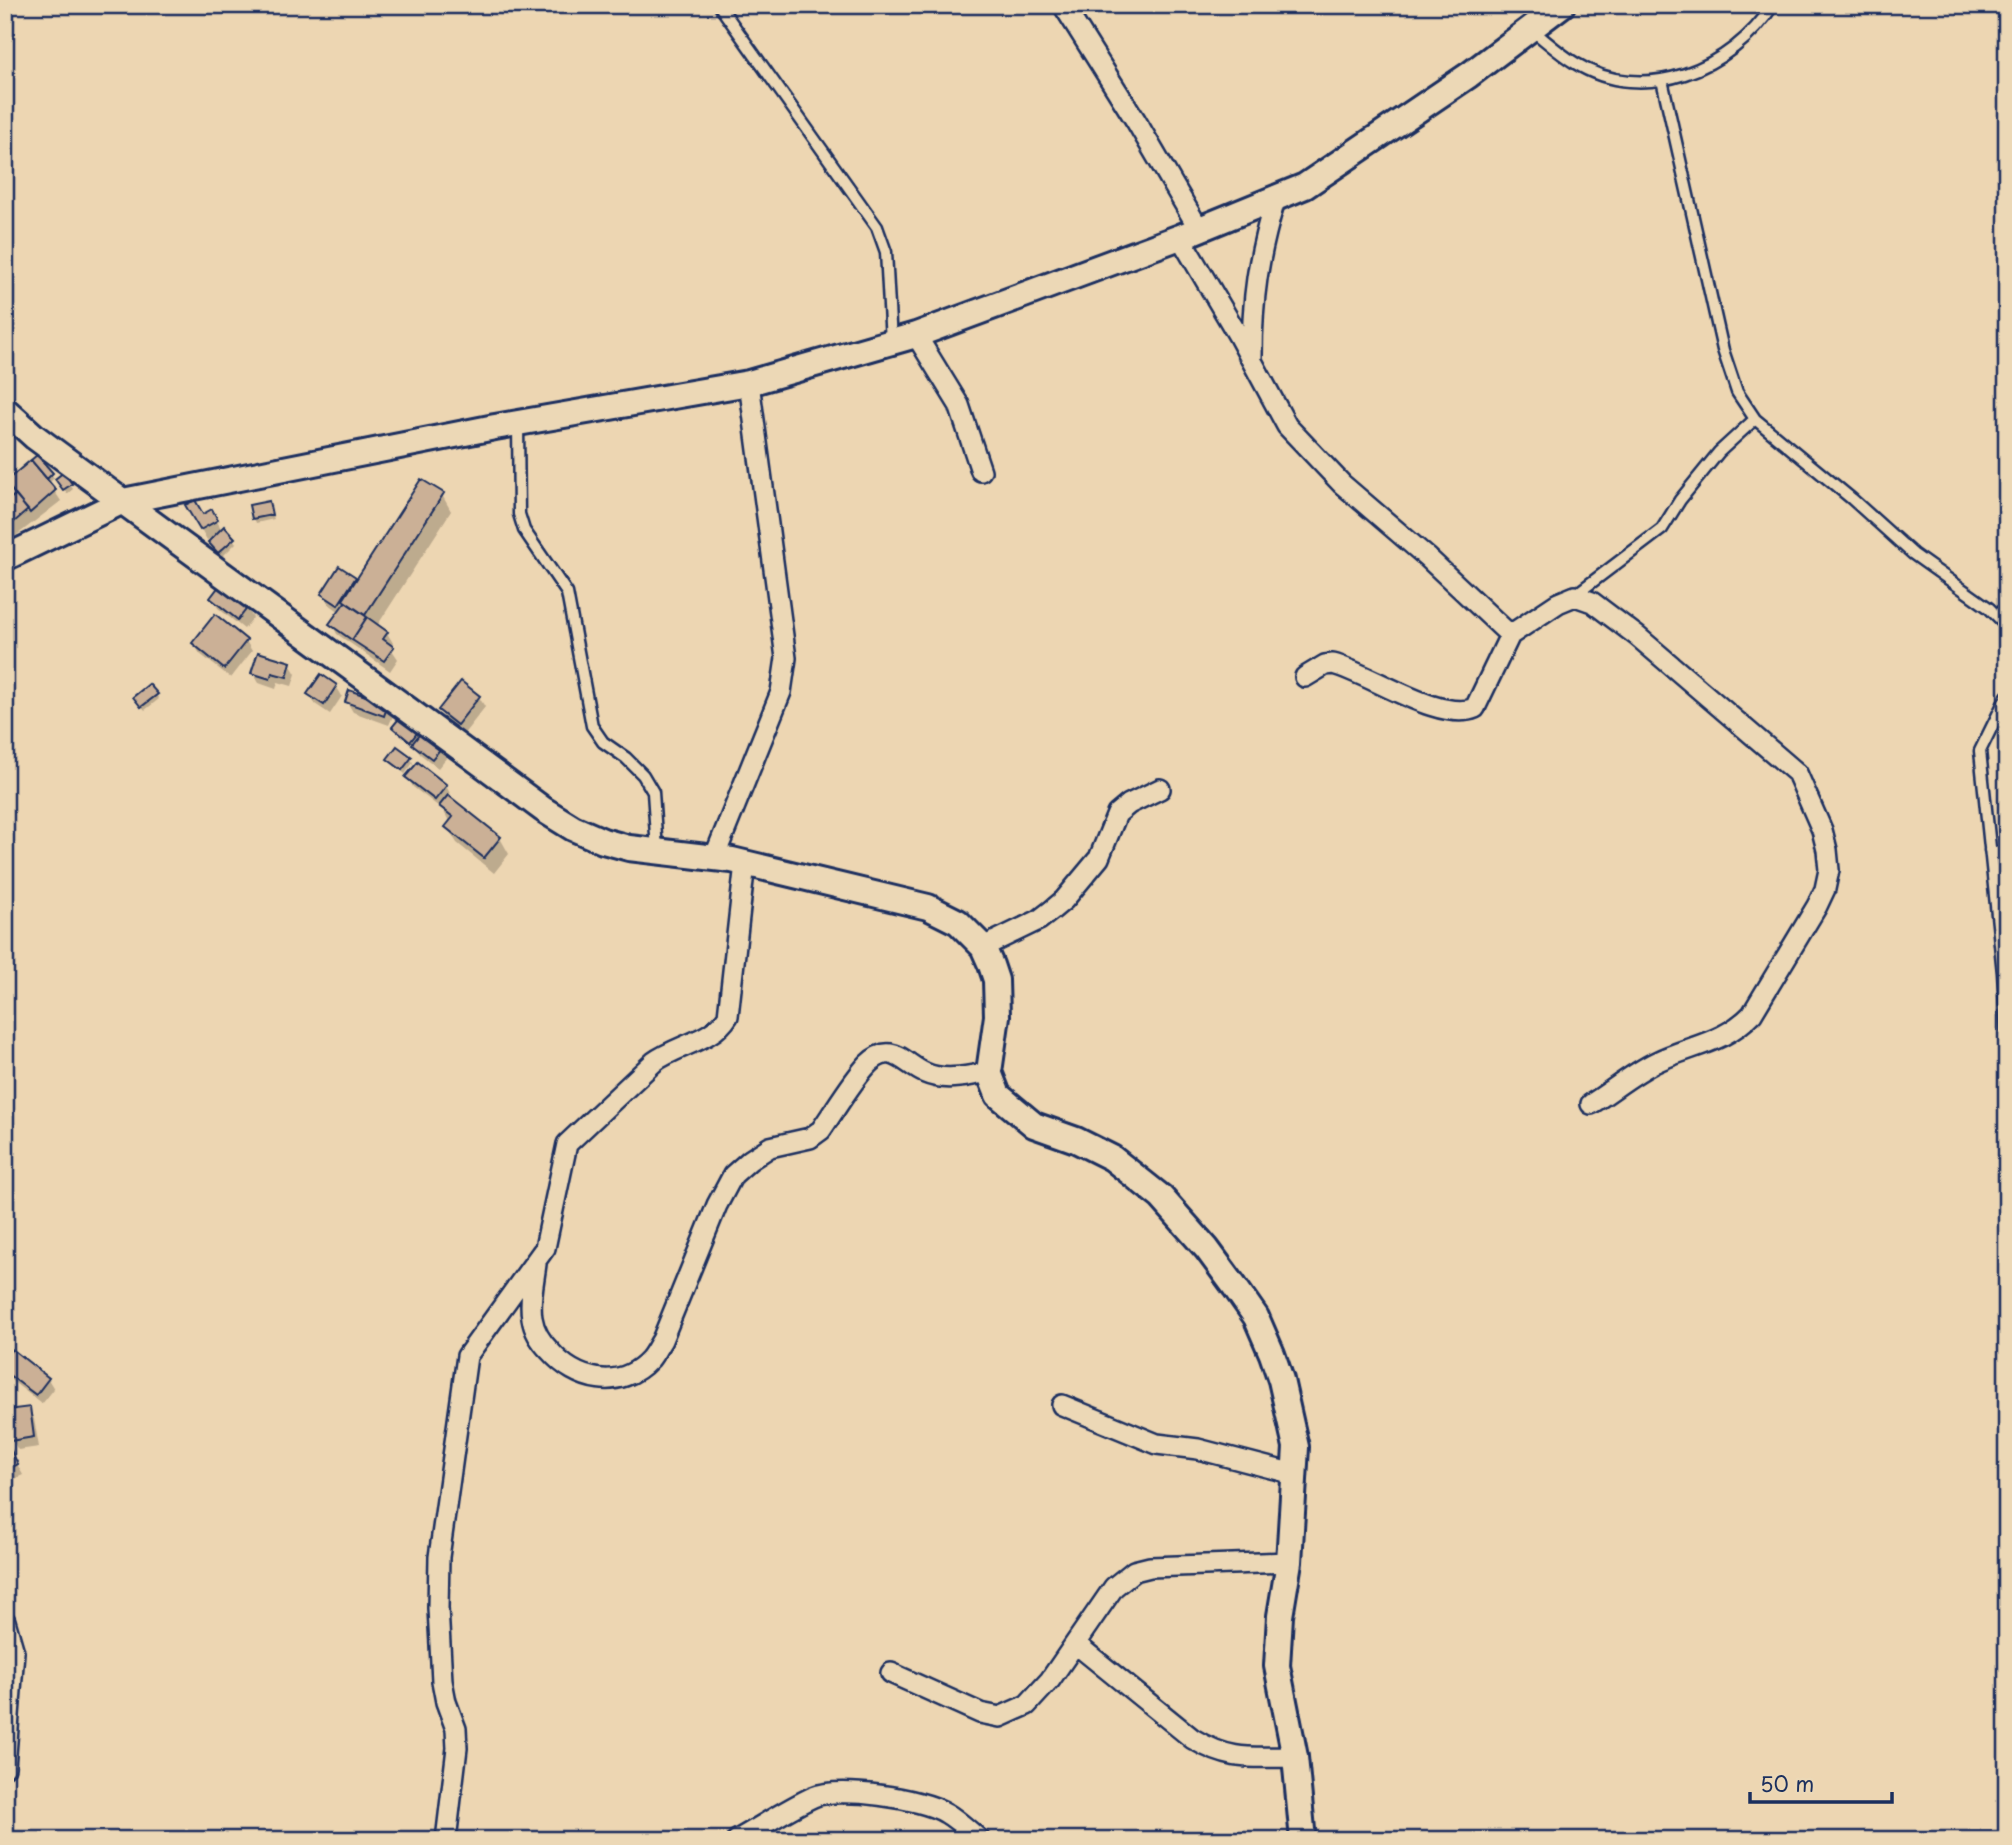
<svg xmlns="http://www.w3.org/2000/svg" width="2012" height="1845" font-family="'Playpen Sans',sans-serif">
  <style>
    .shadow { fill: #0003 }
    .building { fill: #cbb096; stroke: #1b2f5e; stroke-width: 2 }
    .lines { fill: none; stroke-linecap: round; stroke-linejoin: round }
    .service-casing { stroke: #1b2f5e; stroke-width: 15 }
    .minor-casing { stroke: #1b2f5e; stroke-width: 24 }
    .tertiary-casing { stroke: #1b2f5e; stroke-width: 30 }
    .service { stroke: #ecd8b6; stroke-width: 10 }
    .minor { stroke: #ecd8b6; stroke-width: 19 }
    .tertiary { stroke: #ecd8b6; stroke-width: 24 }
  </style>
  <rect width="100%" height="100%" fill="#edd6b2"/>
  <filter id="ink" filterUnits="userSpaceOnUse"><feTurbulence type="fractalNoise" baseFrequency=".0143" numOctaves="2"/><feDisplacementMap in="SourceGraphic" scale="14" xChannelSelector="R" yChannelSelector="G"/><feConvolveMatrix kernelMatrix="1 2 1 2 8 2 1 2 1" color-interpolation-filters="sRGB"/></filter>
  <g filter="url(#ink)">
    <path class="shadow" d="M37,457L54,478L49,483L61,501L13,538L5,529V505L15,497L7,483Z
      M63,475L73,489L67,494L57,479Z
      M442,495L451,511L377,626L387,633L393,643L390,647L398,659L390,671L337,634L332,624L340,612L329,604L323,594L355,579L356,582Z
      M268,503L274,519L256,523L254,518Z
      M188,505L202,516L211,511L222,530L233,539L236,543L222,557L210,542L216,535L207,540Z
      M212,598L247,608L253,618L244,629L218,608Z
      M246,641L252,651L231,678L200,654L194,644Z
      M290,664L296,674L292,686L278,682L276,689L259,683L253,673Z
      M336,686L342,696L330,714L315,704L309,694Z
      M156,695L159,699L145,710L138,702Z
      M479,697L485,707L463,735L446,721L440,711Z
      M347,702L387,706L393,716L389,725L353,712Z
      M402,717L441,747L447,757L438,768L420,754L414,744L397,732L394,727Z
      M411,758L413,763L405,774L389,759Z
      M418,764L446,786L452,797L450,799L500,838L509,854L494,873L457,843L447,827L450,823L443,810L413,787L408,777Z
      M5,1352L9,1356L48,1379L54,1389L42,1404L7,1377Z
      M29,1409L34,1419L39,1447L18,1450L12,1440Z
      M5,1442L23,1475L5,1483Z"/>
    <path class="building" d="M37,455L53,473L47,479L31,460Z
      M31,460L56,490L30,513L5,482Z
      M64,472L72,484L63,490L55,479Z
      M421,479L444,493L365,615L343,600Z
      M15,495L28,510L6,529L5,503Z
      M195,500L203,514L212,509L218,520L200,530L185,505Z
      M269,501L272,515L252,519L249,505Z
      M224,526L235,538L218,553L208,542Z
      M339,566L356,577L338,605L321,594Z
      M220,585L248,607L238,620L210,598Z
      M345,602L367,617L352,640L329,624Z
      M215,614L247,640L224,669L192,643Z
      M367,617L388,632L383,639L394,647L384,661L352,640Z
      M258,652L291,662L287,677L272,673L270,679L251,673Z
      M321,674L337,685L324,705L307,694Z
      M461,681L480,696L457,725L438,710Z
      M149,684L158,694L141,707L133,697Z
      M349,690L388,704L384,716L345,702Z
      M402,715L420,729L410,742L392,727Z
      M423,730L443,746L432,759L412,744Z
      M397,746L412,757L402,770L387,759Z
      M418,762L447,785L435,800L405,777Z
      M448,795L501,837L484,858L445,827L453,817L439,806Z
      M12,1349L49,1378L36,1395L5,1372V1358Z
      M30,1407L34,1437L10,1441L6,1410Z
      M5,1439L18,1464L5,1471Z"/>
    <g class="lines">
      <defs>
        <path id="service" d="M719,5L877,227L886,252L891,342
          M1532,30C1546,41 1560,54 1575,63C1644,106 1732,69 1773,5
          M1662,80L1723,350L1737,392L1755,419
          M518,425L519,514L524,530L567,593L592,726L603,742L626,758L643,775L653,792L657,850
          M1575,595L1662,529L1680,500L1719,452L1755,419L1852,499L1913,554L1989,608L2007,626
          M2007,696L1980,751L2003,973L2007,1039
          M1990,850L2007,857"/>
        <path id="minor" d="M1063,5L1136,121L1199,229
          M1180,237L1239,337L1287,426L1342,484L1427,557L1510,635L1558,603L1575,596L1592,602L1637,636L1797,773L1822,830L1827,850L1829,870L1825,889L1817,906L1752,1014C1723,1044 1691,1045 1656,1062C1633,1073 1612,1091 1591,1104
          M916,335L959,405L981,471
          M1252,357C1252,297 1258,257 1275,200
          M1305,677L1325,665L1333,664C1371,674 1440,723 1475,708L1510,635
          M714,858L781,692L786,658L749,383
          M983,947L1039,920L1052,910L1064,900L1099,858L1117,814L1129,804L1160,789
          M536,1264C534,1281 529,1301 532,1318C534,1331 541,1342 550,1351C576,1381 620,1392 650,1359C655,1353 658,1346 662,1340L717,1205L733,1175L750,1160L770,1147L810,1138L821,1130C835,1110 852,1081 868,1064C892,1040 904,1064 925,1073C945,1082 968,1076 989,1072
          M1062,1405L1157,1444L1198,1449L1294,1474
          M5,1621L14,1652L5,1767
          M1076,1644L1193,1739C1232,1762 1252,1757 1295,1757
          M891,1673L980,1713L1000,1717L1027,1705L1050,1680L1114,1587L1134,1571L1150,1567L1289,1562
          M446,1840L457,1748L456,1729L446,1702L442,1681L438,1608L439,1557L467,1356L545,1248L567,1144L654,1062C677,1045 713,1041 728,1016L745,863
          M737,1840C762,1826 787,1809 813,1797C838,1786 922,1798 946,1813C958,1820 969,1831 980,1840"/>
        <path id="tertiary" d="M5,410L35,437C204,562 375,684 544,810L573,828L603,841L629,848L732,860L928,907L958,922L983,947L991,965L996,980L997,1016L989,1072L998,1095L1034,1125L1076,1140L1112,1158L1161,1197L1207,1249L1235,1287L1256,1317L1272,1354L1281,1380L1296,1447L1289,1562L1280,1616L1277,1666L1295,1757L1303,1840
          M5,558L123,501L495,427L749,383L916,335L1180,237L1305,186L1469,75L1562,5"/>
      </defs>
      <use href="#service" class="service-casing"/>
      <use href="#minor" class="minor-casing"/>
      <use href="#tertiary" class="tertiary-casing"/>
      <use href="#service" class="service"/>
      <use href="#minor" class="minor"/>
      <use href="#tertiary" class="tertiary"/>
    </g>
  </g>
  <rect width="2012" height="1845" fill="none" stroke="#ecd8b6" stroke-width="28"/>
  <rect x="14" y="14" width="1984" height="1817" fill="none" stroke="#1b2f5e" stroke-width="2.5" filter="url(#ink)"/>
  <path d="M1750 1792v10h142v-10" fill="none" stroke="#1b2f5e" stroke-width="3.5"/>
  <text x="1760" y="1792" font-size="21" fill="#1b2f5e" stroke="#ecd8b6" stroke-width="5" paint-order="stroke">50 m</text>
</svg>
